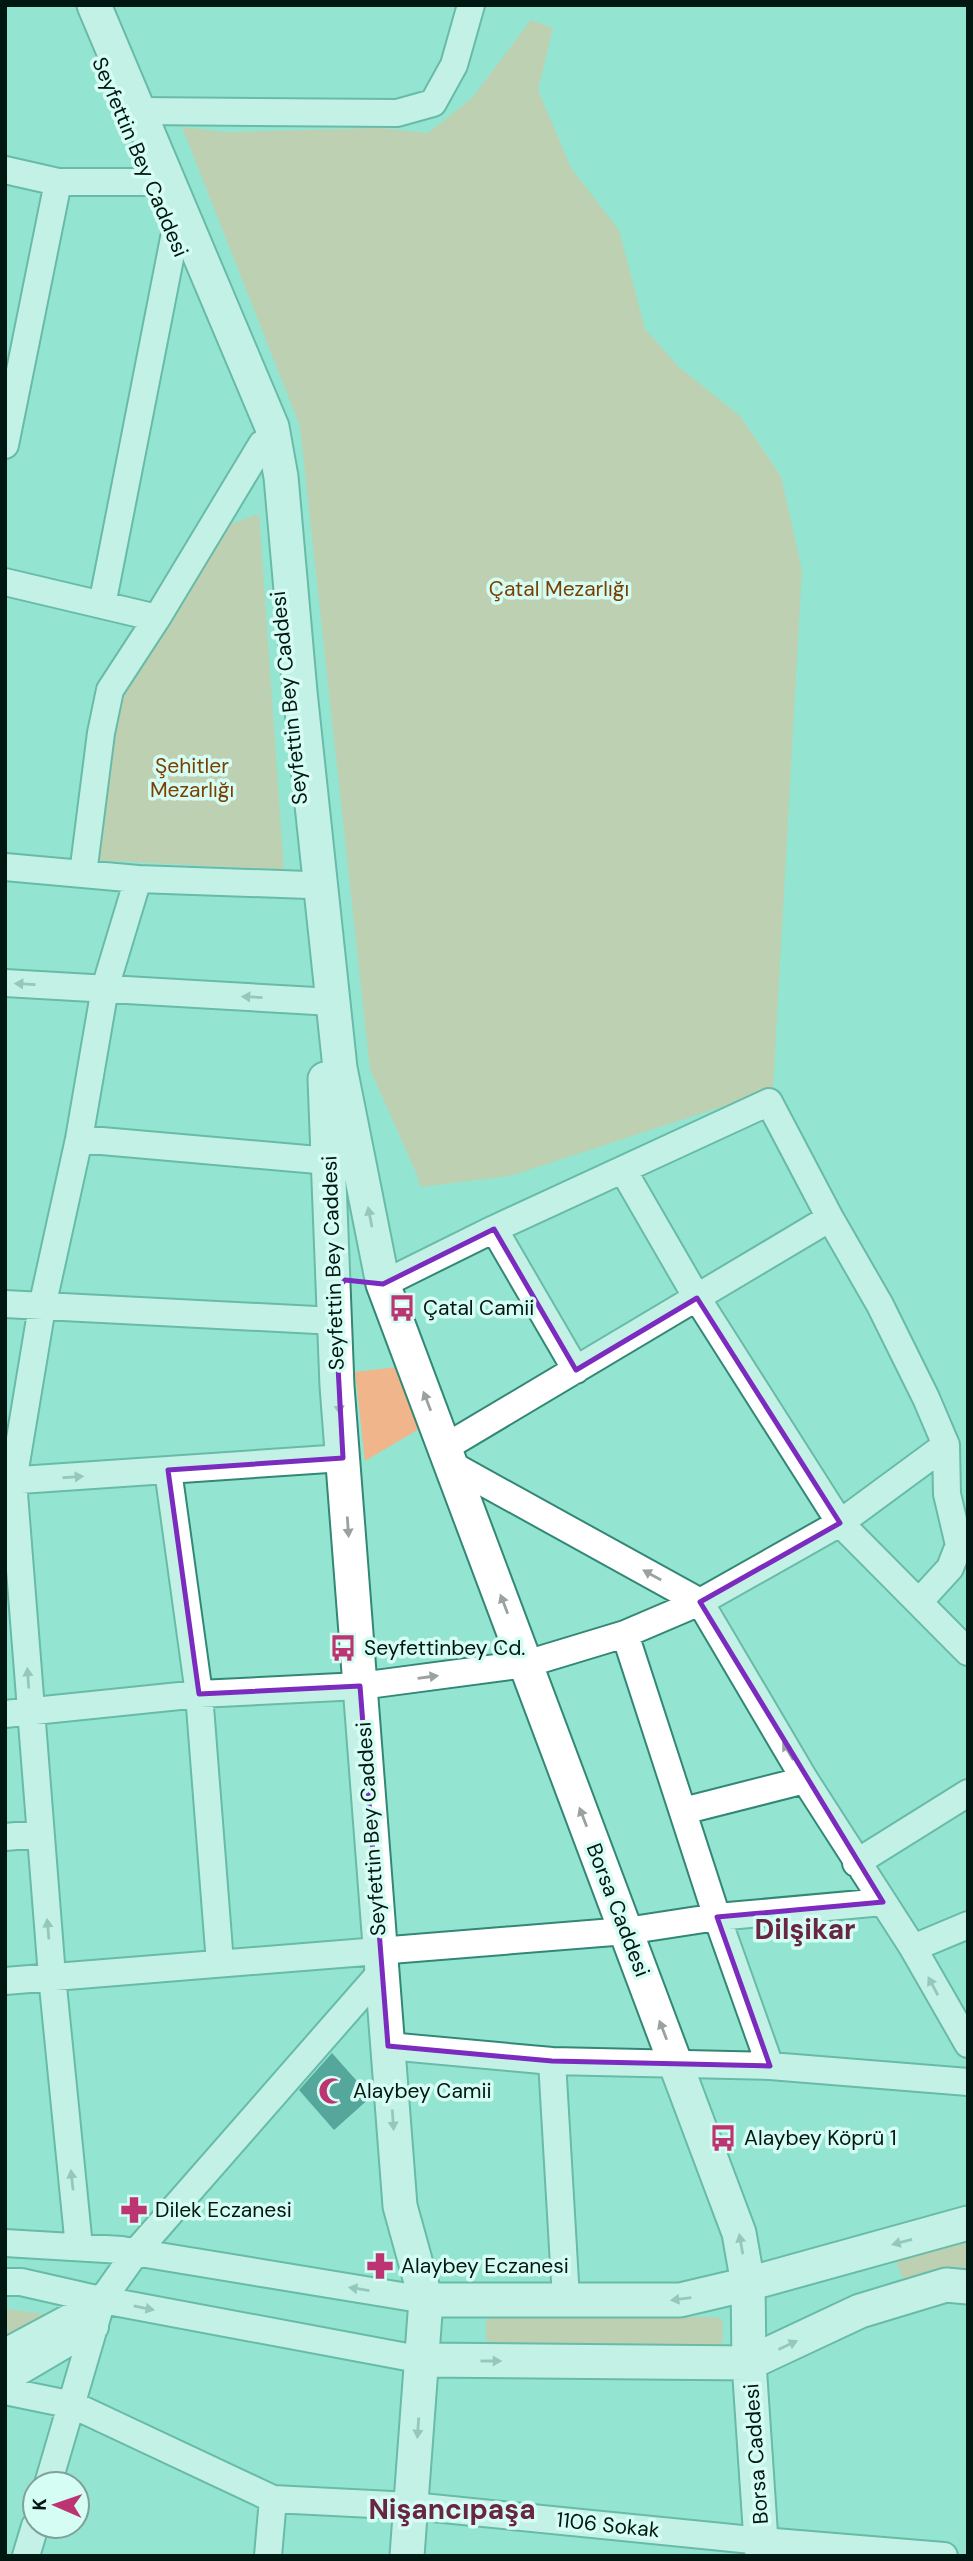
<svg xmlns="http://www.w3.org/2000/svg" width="973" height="2561" font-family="'DM Sans',sans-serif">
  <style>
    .green { fill: #f0b58a }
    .building { fill: #0a595a }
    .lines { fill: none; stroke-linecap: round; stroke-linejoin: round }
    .minor-casing { stroke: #328775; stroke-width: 30 }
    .major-casing { stroke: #328775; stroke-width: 37 }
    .minor { stroke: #fff; stroke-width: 26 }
    .major { stroke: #fff; stroke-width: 33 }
    .oneway { fill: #99a2a0 }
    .marked { fill: none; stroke: #7b2cbf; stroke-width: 5; stroke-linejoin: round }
    .labels { text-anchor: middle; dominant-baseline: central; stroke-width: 7; stroke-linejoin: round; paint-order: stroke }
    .street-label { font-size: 21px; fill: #001712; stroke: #d6fdf3 }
    .park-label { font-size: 21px; fill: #7a3f01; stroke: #d6fdf3 }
    .poi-label { font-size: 21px; fill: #001712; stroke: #d6fdf3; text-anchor: start }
    .district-label { font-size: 28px; font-weight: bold; fill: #692642; stroke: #d6fdf3 }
  </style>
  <rect width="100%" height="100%" fill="#93e5d2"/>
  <path class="green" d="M531,20L553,28L538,90L571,168L619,230L645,329L679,367L740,416L781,476L802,570L773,1090L510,1176L420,1187L418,1177L370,1069L300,426L182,127L226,132L380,128L428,133L472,98Z
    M259,514L284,870L95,860L117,696L231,524Z
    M397,1367L419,1429L365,1461L355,1372Z
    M968,2230V2267L909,2284L904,2282L895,2258Z
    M5,2309L80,2318L5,2370Z
    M489,2317H717L723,2322L722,2344L717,2348L490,2343L486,2339V2321Z"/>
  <path class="building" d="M332,2053L371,2097L334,2130L299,2090Z"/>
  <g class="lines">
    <defs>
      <path id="minor" d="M139,111L397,113L433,103L454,65L471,5
        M5,170L58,182H150
        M5,445L58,182
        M5,582L157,618
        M102,605L174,238
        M5,867L138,879L308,885
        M83,874L101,733L110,690L157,618L262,444
        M5,983L333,1002
        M79,1139L329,1161L345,1156
        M623,1170L697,1298L840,1523L968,1652
        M494,1229L576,1370
        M383,1284L494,1229L769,1102L830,1218L880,1305L926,1398L946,1445L947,1494L959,1545L950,1568L919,1602
        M5,1304L335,1321
        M444,1448L830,1218
        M452,1465L700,1602L805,1780L913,1948L968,2044
        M168,1470L199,1694L220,1963
        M5,1481L343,1458
        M625,1634L717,1917L770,2066
        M5,1714L199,1694L360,1686L526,1664L625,1634L700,1602L840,1523L946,1445
        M683,1811L805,1780
        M5,1837L40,1834
        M856,1863L968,1793
        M913,1948L968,1925
        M5,1981L626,1931L717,1917L883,1902
        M388,2046L552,2061L770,2066L968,2082
        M552,2061L566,2299
        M5,2243L122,2250L426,2300
        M79,2247L52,1976L13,1481L42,1307L79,1139L105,988L138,879
        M5,2282H21L87,2297L423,2360
        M5,2352L102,2300
        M5,2380L95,2327
        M5,2391L73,2405L273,2499L412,2506L762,2541L944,2556
        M48,2484L102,2300L136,2252L382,1971
        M26,2556L35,2526
        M268,2556L273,2499"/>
      <path id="major" d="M94,5L272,427L281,477L300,692L340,1068L383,1284L739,2233L748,2284L749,2363L762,2556
        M325,1079L337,1386L400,2206L426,2300L407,2556
        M426,2300H680L748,2284L968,2223
        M423,2360L749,2363L860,2311L946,2285L968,2287"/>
    </defs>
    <use href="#minor" class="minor-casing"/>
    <use href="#major" class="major-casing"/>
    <use href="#minor" class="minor"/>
    <use href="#major" class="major"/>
  </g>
  <defs><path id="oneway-solid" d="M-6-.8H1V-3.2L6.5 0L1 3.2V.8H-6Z" transform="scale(1.75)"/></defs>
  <g class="oneway">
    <use href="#oneway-solid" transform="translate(25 984) rotate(-177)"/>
    <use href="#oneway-solid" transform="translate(252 997) rotate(-177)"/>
    <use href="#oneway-solid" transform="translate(370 1217) rotate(-101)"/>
    <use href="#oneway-solid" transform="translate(427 1401) rotate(-111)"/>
    <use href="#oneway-solid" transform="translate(339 1404) rotate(86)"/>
    <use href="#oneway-solid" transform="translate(73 1477) rotate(-4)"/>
    <use href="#oneway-solid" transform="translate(348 1527) rotate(86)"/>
    <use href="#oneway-solid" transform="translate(652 1575) rotate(-151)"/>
    <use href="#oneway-solid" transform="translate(504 1604) rotate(-111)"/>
    <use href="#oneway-solid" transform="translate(428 1677) rotate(-8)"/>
    <use href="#oneway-solid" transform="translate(28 1678) rotate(-94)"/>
    <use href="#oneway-solid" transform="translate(788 1751) rotate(-121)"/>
    <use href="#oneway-solid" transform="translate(583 1817) rotate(-111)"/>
    <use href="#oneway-solid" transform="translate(48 1929) rotate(-95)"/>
    <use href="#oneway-solid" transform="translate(933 1986) rotate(-118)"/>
    <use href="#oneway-solid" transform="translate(663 2030) rotate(-111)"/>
    <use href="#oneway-solid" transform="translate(393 2120) rotate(86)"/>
    <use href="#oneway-solid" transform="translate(72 2180) rotate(-96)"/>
    <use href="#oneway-solid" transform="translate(902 2242) rotate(165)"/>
    <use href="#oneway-solid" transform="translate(741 2244) rotate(-100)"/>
    <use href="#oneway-solid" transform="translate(359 2289) rotate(-171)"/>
    <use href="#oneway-solid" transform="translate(681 2299) rotate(173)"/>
    <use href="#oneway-solid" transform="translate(144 2308) rotate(11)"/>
    <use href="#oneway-solid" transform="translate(788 2345) rotate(-25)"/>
    <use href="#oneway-solid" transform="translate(491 2361)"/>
    <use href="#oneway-solid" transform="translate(418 2428) rotate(94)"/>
  </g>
  <path d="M0 0H973V2561H0ZM494,1229L576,1370L697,1298L840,1523L700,1602L883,1902L717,1917L770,2066L552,2061L388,2046L360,1686L199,1694L168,1470L343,1458L334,1293L345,1280L383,1284Z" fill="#93e5d2" fill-opacity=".55" fill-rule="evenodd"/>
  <path class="marked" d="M494,1229L576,1370L697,1298L840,1523L700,1602L883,1902L717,1917L770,2066L552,2061L388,2046L360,1686L199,1694L168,1470L343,1458L334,1293L345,1280L383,1284Z"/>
  <defs>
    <symbol id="bus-bare" viewBox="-9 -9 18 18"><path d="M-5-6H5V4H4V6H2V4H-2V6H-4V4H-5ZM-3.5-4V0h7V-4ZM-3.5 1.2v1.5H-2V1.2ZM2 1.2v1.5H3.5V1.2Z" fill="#bc3472" stroke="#d6fdf3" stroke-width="2.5" paint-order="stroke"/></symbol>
    <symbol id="mosque-bare" viewBox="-9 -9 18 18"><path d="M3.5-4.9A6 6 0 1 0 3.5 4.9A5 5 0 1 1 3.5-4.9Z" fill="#bc3472" stroke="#d6fdf3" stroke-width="2.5" paint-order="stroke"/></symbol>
    <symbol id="pharmacy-bare" viewBox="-9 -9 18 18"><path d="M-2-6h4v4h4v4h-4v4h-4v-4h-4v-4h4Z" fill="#bc3472" stroke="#d6fdf3" stroke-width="2.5" paint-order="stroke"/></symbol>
  </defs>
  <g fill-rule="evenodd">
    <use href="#bus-bare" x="383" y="1289" width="38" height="38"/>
    <use href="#bus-bare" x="324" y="1629" width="38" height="38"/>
    <use href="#mosque-bare" x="313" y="2072" width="38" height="38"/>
    <use href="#bus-bare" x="704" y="2119" width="38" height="38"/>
    <use href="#pharmacy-bare" x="115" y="2191" width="38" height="38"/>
    <use href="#pharmacy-bare" x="361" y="2247" width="38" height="38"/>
  </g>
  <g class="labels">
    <g class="street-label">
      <text transform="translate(140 157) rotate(67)">Seyfettin Bey Caddesi</text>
      <text transform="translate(289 698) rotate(-96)">Seyfettin Bey Caddesi</text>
      <text transform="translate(333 1263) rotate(-92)">Seyfettin Bey Caddesi</text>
      <text transform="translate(371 1829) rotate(-94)">Seyfettin Bey Caddesi</text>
      <text transform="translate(618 1910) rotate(69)">Borsa Caddesi</text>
      <text transform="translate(756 2454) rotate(-94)">Borsa Caddesi</text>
      <text transform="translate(608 2525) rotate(6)">1106 Sokak</text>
    </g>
    <g class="park-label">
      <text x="559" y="589">Çatal Mezarlığı</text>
      <text x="192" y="766">Şehitler<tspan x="192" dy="24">Mezarlığı</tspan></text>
    </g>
    <g class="poi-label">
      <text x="423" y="1308">Çatal Camii</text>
      <text x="364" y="1648">Seyfettinbey Cd.</text>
      <text x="353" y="2091">Alaybey Camii</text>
      <text x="744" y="2138">Alaybey Köprü 1</text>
      <text x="155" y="2210">Dilek Eczanesi</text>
      <text x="401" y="2266">Alaybey Eczanesi</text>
    </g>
    <g class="district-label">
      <text x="805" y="1929">Dilşikar</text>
      <text x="452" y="2509">Nişancıpaşa</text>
    </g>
  </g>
  <rect width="973" height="2561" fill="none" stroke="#001712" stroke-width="14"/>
  <g transform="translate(56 2505) rotate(272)"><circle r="33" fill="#d6fdf3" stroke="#80a199" stroke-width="2"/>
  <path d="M0-5L12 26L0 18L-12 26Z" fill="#bc3472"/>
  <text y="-10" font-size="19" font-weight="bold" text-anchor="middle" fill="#001712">K</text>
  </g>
</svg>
